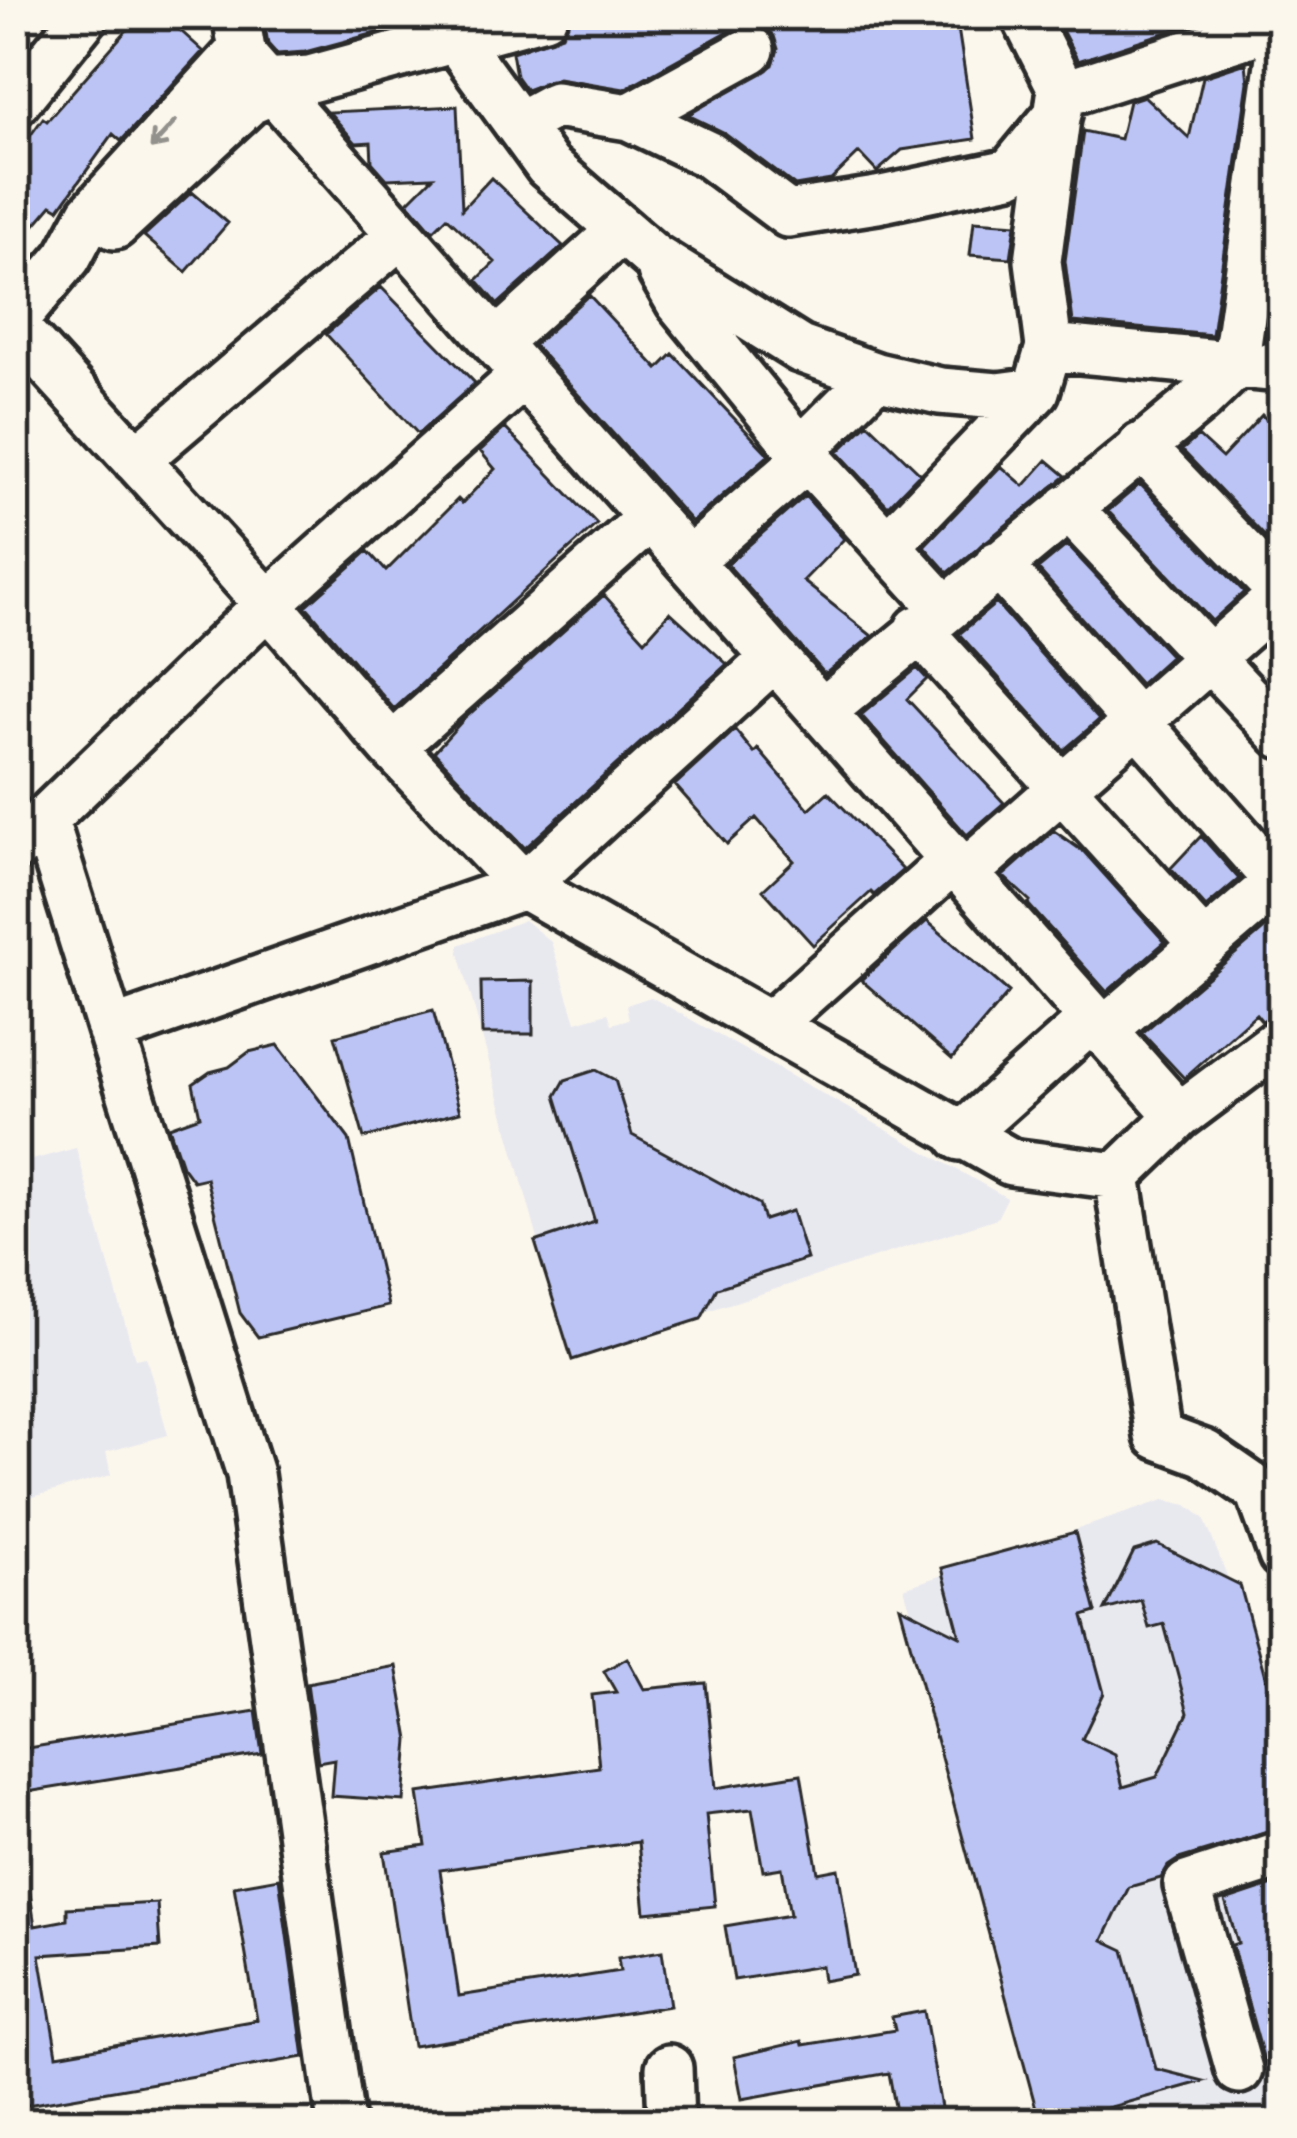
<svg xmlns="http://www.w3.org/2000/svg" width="1297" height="2138" font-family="Caveat,sans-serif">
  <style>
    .built { fill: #e8e8ef }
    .building { fill: #bcc4f5; stroke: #2b2b2b; stroke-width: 3 }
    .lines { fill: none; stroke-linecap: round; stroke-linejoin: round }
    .minor-casing { stroke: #2b2b2b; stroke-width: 54 }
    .minor { stroke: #fbf7ec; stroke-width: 45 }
    .oneway { stroke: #93918c }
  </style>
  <rect width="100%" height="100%" fill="#fbf7ec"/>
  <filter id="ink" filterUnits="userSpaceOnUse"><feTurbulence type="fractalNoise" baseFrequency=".00833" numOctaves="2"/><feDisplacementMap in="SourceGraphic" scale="24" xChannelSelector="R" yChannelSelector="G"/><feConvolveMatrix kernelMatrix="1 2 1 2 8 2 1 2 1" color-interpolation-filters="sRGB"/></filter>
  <g filter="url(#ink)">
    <path class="built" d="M524,920L551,942L576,1022L608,1013L612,1024L629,1019L626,1005L651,997L1007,1198L997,1218L570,1355L459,953V945Z
      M23,1130L32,1160L76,1148L135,1359L146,1357L168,1435L106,1452L111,1475L15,1502V1132Z
      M1164,1500L1187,1505L1204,1518L1237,1601L1282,1741V2123H1064L904,1588Z"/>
    <path class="building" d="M140,15H163L203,51L121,141L113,134L59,209L52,205L15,248V157L43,118L47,121Z
      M263,15H435V17L305,52L277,54L268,44Z
      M570,15H956L975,139L902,150L877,172L859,153L831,180L795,186L725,133L688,115L773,65L778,49L774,36L766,28L753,23L738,26L624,89L558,78L526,90L516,76L512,52L562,35Z
      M1054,15H1219L1078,61Z
      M1246,63L1248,82L1212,335L1073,322L1065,261L1083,131L1120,139L1129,101L1144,96L1189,138L1203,77Z
      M457,106L462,209L491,178L563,246L498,304L477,280L495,262L447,217L433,231L408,202L433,177L387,179L372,162L371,142L356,143L329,112Z
      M192,192L228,223L186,272L144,236Z
      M974,221L1016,224L1011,258L970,255Z
      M1282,228V342L1266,340Z
      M381,287L475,383L418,434L326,334Z
      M589,295L658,369L673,354L769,455L692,522L534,345Z
      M1262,415L1282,434V554L1182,450L1198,436L1222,458Z
      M868,423L920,473L888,506L838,452Z
      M505,428L597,524L394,709L306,606L368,551L386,571L458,499L462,503L495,469L480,451Z
      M1047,460L1066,476L948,573L924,546L1001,466L1024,486Z
      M1140,484L1244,592L1212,621L1108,511Z
      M805,496L844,539L803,581L872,636L825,674L727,564Z
      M1067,545L1171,656L1140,684L1038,569Z
      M604,595L645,640L670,612L727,664L525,848L434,752L463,720Z
      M996,603L1099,720L1064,750L959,634Z
      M917,668L927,679L907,699L1004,803L967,835L861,715Z
      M735,730L754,753L758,749L809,809L828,792L903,870L874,895L871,892L813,945L763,890L794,861L756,818L727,844L675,785Z
      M1054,831L1084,852L1165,942L1107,992L1028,904L1030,901L1003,876Z
      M1201,836L1239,879L1206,907L1171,868Z
      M1282,914V1010L1262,1021L1256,1014L1184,1078L1142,1033Z
      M927,921L1009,992L952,1059L861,980Z
      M533,981V1034H482L481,982Z
      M433,1010L460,1112L364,1138L335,1036Z
      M278,1045L349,1139L388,1306L258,1337L240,1313L206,1178L193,1181L182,1166L169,1127L200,1116L193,1084L210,1072L229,1067L249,1052Z
      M596,1070L615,1080L632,1135L759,1204L764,1220L792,1211L807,1259L717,1288L701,1319L572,1360L535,1242L595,1222L556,1096L565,1080Z
      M1075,1532L1096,1612L1083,1616L1104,1693L1082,1739L1115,1755L1123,1787L1157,1777L1188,1713L1164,1624L1149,1628L1141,1600L1105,1610L1134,1551L1157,1544L1240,1585L1282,1738V1828L1179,1859L1168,1866L1161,1878L1129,1887L1103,1940L1124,1950L1156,2069L1204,2081L1082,2115L1084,2123H1040L900,1606L960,1636L942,1568Z
      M627,1658L644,1689L706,1683L716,1788L801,1774L818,1873L838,1869L855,1975L823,1981L821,1966L734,1980L725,1926L790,1915L782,1868L763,1871L752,1809L706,1814L715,1906L645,1913L638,1842L440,1870L459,1996L620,1971L618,1958L662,1951L670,2006L413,2046L384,1852L426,1846L418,1793L599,1767L592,1695L616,1692L604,1671Z
      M396,1666L409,1740L404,1801L331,1796L334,1759L318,1762L307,1683Z
      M256,1711L262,1754L15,1794V1750Z
      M279,1878L304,2057L21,2106L15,2070V1888L29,1887L35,1926L67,1920V1908L157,1903L160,1947L40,1955L57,2055L257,2020L234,1886Z
      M1282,1882V2059L1265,2064L1232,1945L1238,1943L1225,1901Z
      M924,2011L943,2119L898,2123L889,2073L742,2099L734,2057L802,2041L803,2045L895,2030L892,2017Z"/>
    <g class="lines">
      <defs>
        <path id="minor" d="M236,15L243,56L1179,1116
          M1024,15L1061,88L1038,261L1049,347
          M457,41L548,166L653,257L800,349L876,376L940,391L998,396L1036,391L1049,347L1282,369
          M265,82L310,79L544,15
          M15,103L86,15
          M629,117L751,50
          M518,125L555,105L629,117L709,155L788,214L877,200L1010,172L1058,114L1063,94L1282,23
          M115,226L250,101L273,91
          M661,271L679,302L801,451L944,608
          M15,320L68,257L91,214L242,49
          M15,327L268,604L392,747L524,886L1011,1162L1117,1176L1179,1116L1282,1039
          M496,343L621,230
          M1141,446L1282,593
          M801,451L876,376
          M136,460L400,235
          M1068,507L1282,735
          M887,546L1036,391
          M689,561L807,458
          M998,564L1278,882
          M918,629L1204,945
          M822,712L1201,399L1235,366L1282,37
          M392,747L650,518
          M45,821L250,1474L341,2123
          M15,848L268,604L524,375
          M965,873L1282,595
          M771,1024L953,861
          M111,1031L524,886L774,658
          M1102,1032L1282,878
          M960,1137L1091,1020
          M1117,1176L1158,1436L1204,1453L1259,1491L1282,1555
          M669,2068L671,2123
          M1239,2070L1187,1885L1282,1854"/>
      </defs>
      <use href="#minor" class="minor-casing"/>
      <use href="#minor" class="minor"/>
    </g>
    <defs><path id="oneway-shaft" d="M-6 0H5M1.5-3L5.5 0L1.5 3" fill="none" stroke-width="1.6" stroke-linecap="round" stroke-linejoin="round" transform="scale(3)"/></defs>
    <use class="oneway" href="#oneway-shaft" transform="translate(163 135) rotate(132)"/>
  </g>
  <rect width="1297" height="2138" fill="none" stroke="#fbf7ec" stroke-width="60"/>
  <rect x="30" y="30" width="1237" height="2078" fill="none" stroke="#2b2b2b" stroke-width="4.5" filter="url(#ink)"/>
</svg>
